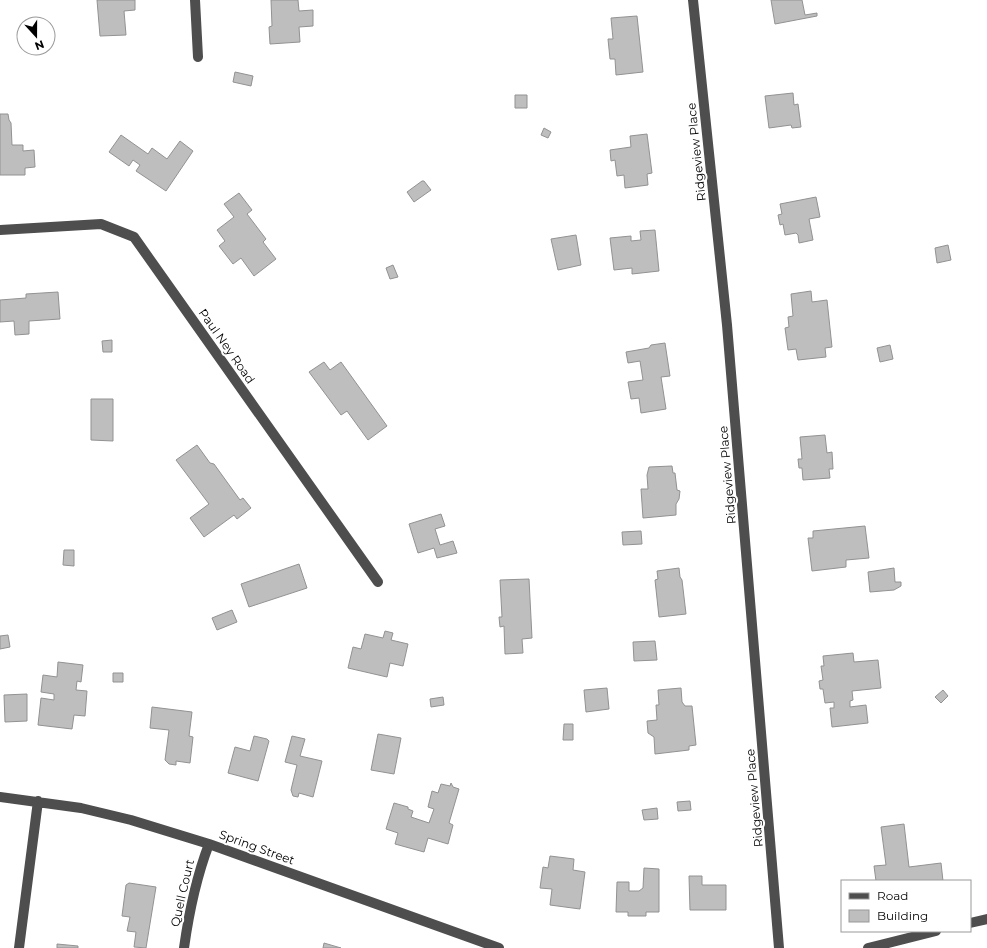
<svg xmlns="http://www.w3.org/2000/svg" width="987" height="948" font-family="Montserrat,sans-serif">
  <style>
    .building { fill: #bebebe; stroke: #929292 }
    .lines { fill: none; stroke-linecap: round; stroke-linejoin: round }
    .minor { stroke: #4e4e4e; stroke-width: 10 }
    .labels { text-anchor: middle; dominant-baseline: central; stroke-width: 4; stroke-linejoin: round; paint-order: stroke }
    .street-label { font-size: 12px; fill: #000; stroke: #fff }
  </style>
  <rect width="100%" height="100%" fill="#fff"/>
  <path class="building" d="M97,0H135V10L124,11L126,35L100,36Z
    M271,0H298L299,11L313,10V26L299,27L300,42L270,44L269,27L272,26Z
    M771,0H802L805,15L817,13V16L775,24Z
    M637,16L643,72L616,75L615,59H610L608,39H613L611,18Z
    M235,72L253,76L251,86L233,82Z
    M793,93L794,105L798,104L801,127L792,128L791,125L769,128L765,96Z
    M515,95H527V108H515Z
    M0,114H8L9,120L11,123L12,145H23V151L34,150L35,167L25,168V175H0Z
    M544,128L551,132L548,138L541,135Z
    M647,134L652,173L647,174L648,185L625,188L624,175L617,176L615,160L611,161L610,150L631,147L630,136Z
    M121,135L148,154L152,148L167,159L180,141L193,151L166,191L136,171L140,165L133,160L129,166L109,152Z
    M422,181H424L431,190L414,202L407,192Z
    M239,193L252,210L247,214L266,239L263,242L276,259L254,276L241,258L233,264L219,246L225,241L217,230L234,217L224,204Z
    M816,197L820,217L809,219L813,240L799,243L798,235L796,233L785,235L783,224L780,225L778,215L782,214L780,204Z
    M655,230L659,271L632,274V268L614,270L610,238L631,236V241L641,240L640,231Z
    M576,235L581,265L558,270L551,239Z
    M948,245L951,260L937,263L935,248Z
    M393,265L398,277L390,279L386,268Z
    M811,291L812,302L827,300L832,347L825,348L826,357L798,360L796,349L788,350L785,328L789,327L788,317L793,316L791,294Z
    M58,292L60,319L29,321V334L15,335L14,321L0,322V300L26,298V294Z
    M112,340V352H103L102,341Z
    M665,343L670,376L661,377L666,409L641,413L639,398L631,399L628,382L643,380L640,361L628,363L626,352L649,348L651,345Z
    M890,345L893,359L880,362L877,348Z
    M324,362L330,370L341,362L387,426L368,440L347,411L341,415L309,372Z
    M91,399H113V441L91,440Z
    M825,435L827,453L832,452L833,469H829L830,478L803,480L802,468H799L798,459H802L800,437Z
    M197,445L210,463L214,464L240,500L243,498L251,508L237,519L234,515L204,537L190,518L209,504L176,460Z
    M672,466L673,473H675L677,490L680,491L679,499L676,504V515L643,518L641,489H648L647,475L649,467Z
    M441,514L445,526L435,529L440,545L453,541L457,553L437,558L434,548L418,553L409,524Z
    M865,526L869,558L846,560V567L812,571L808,538H813V531Z
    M641,531L642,544L623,545L622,532Z
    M64,550H74V566L63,565Z
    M299,564L307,588L249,607L241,584Z
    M679,568L680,577L682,580L686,614L659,617L655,580L658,579L657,571Z
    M894,568L895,582H901V586L894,590L870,592L868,572Z
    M529,579L532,638L522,639L523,653L505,654L504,626L500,627L499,617H502L500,580Z
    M232,610L237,622L217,630L212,618Z
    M385,631L393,633L391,640L408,644L403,666L390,663L387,677L348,668L353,647L361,649L365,634L383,638Z
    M8,635L10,647L0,649V636Z
    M655,641L657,660L634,661L633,642Z
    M853,653L854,662L878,660L881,688L852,691L853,700L850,701V707L866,705L868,723L832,727L830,708H834V702L825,703L823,689H820L819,681L823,680L821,666H824L823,656Z
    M58,662L83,665L81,682L77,681L76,690L87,691L85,716L74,715L72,729L38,725L41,698L54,700V694L41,692L43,675L57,677Z
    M113,673H123V682H113Z
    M607,688L609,709L586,712L584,690Z
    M681,688L682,702L685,706H692L696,745L689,746V750L655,754L654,737L648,733L647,721L657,720L656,705H659L658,690Z
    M943,690L948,696L941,703L935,697Z
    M27,694V721L5,722L4,695Z
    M443,697L444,705L431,707L430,699Z
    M152,707L192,712L189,736L193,737L190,763L176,761V765L169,764L165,760L169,730L150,728Z
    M564,724H573V740H563Z
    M378,734L401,738L394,774L371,770Z
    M254,736L267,739L269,741L258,781L228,773L235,747L250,751Z
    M292,736L305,739L300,756L322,761L313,797L299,793L298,797L293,796L291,790L297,765L285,762Z
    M451,783L453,787L459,789L449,823L453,825L448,844L428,838L424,852L395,844L398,833L386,829L394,803L408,807V809L413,811L411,817L429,823L434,809L428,807L432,791L438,793L441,784L450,786Z
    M690,801L691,810L678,811L677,802Z
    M657,808L658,819L644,820L642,810Z
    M904,824L909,867L941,863L943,881H876L874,866L886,865L881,827Z
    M550,856L574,859L573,870L585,872L580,909L550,905L552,889L540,888L543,867L548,868Z
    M644,868L659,869V912H646V916H628V912H616L617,882H629V891H639L643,888Z
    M689,876H702V885H726V910H690Z
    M129,883L156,887L146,948L134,947L136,932L127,931L130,917L122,916L126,885Z
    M324,943L341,948H323Z
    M57,944L78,946V948H57Z"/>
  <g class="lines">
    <path class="minor" d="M195,0L198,57
      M693,0L727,325L779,948
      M0,230L101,224L134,237L378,582
      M0,797L81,808L131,820L209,844L499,948
      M970,923L987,919
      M19,948L38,801
      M184,948C189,912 196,878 209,844
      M868,948L936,931"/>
  </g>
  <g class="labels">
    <g class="street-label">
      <text transform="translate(696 152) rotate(-96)">Ridgeview Place</text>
      <text transform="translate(227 346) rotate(55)">Paul Ney Road</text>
      <text transform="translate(727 475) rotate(-95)">Ridgeview Place</text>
      <text transform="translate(754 798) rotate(-95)">Ridgeview Place</text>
      <text transform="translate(257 847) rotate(20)">Spring Street</text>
      <text transform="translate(182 893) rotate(-77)">Quell Court</text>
    </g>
  </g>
  <rect x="841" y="880" width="130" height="52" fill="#ffffff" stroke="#999999"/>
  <rect x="849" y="893" width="20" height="6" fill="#4e4e4e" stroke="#999999"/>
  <text x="877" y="900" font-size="12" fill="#000000">Road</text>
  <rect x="849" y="910" width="20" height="12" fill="#bebebe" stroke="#999999"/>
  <text x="877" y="920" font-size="12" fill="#000000">Building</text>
  <g transform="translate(36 36) rotate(159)"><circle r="19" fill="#ffffff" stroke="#999999"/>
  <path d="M0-3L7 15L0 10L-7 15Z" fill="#000000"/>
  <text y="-6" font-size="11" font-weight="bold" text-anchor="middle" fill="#000000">N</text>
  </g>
</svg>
